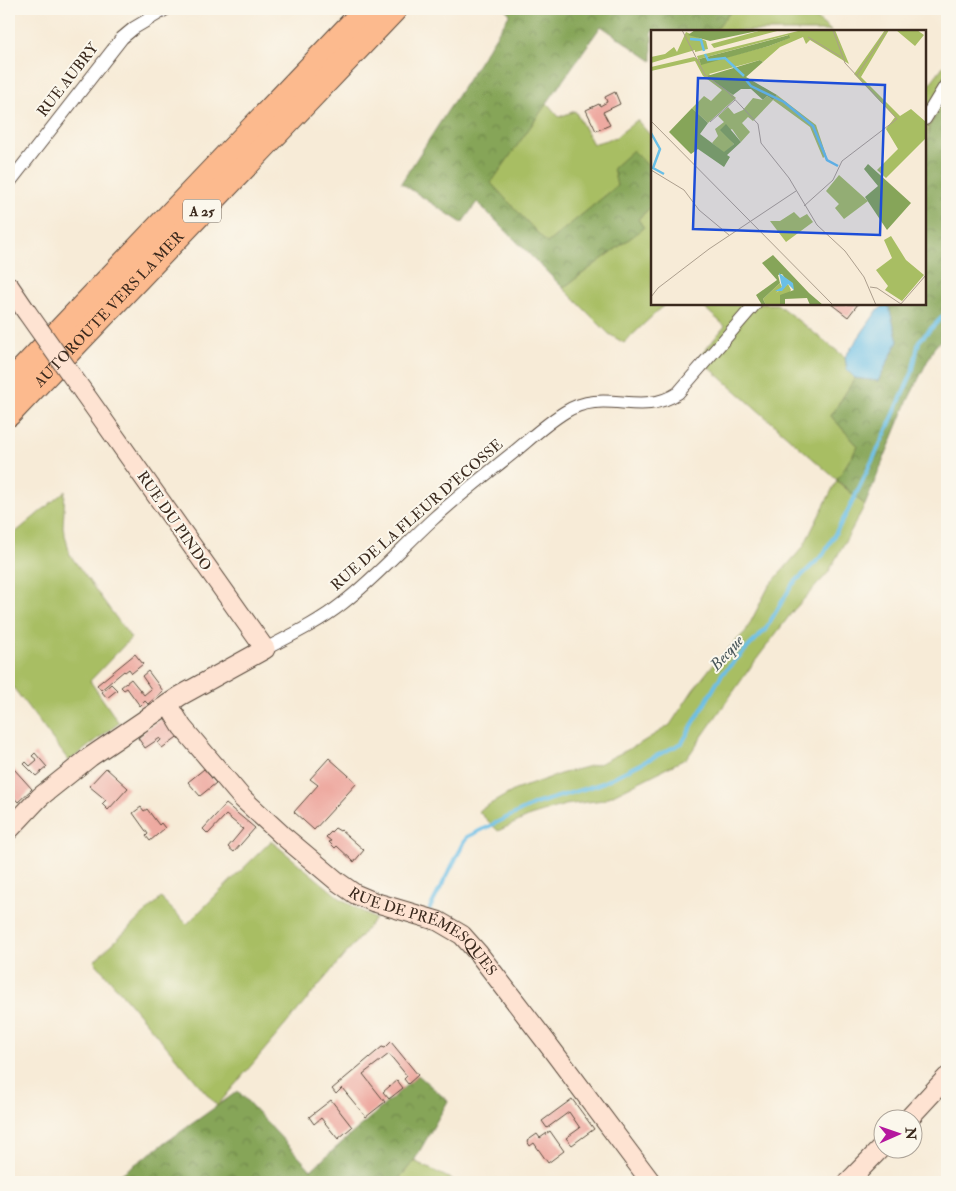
<svg xmlns="http://www.w3.org/2000/svg" width="956" height="1191" font-family="'IM FELL Double Pica',serif">
  <style>
    .grass { fill: #a8be63; stroke: #727440 }
    .forest { fill: url(#forest-crowns); stroke: #60683c }
    .water { fill: #6abfe7; stroke: #527482 }
    .lines { fill: none; stroke-linecap: round; stroke-linejoin: round }
    .stream { stroke: #6abfe7; stroke-width: 4 }
    .building { fill: #eeaaa1 }
    .street-casing { stroke: #57473a; stroke-width: 14 }
    .secondary-casing { stroke: #57473a; stroke-width: 21 }
    .highway-casing { stroke: #57473a; stroke-width: 26 }
    .street { stroke: #fff; stroke-width: 12 }
    .secondary { stroke: #fee3d2; stroke-width: 19 }
    .highway { stroke: #fcba8e; stroke-width: 24 }
    .secondary-bridge-casing { stroke: #57473a; stroke-width: 21; stroke-linecap: butt }
    .secondary-bridge { stroke: #fee3d2; stroke-width: 19 }
    .labels { text-anchor: middle; dominant-baseline: central; stroke-width: 4; stroke-linejoin: round; paint-order: stroke }
    .shield { fill: #fbf7ec; stroke: #75685c; stroke-width: 1 }
    .shield-label { font-size: 14px; font-weight: bold; fill: #3b2a1e }
    .street-label { font-size: 15px; fill: #3b2a1e; stroke: #fbf7ec }
    .water-label { font-size: 16px; font-style: italic; fill: #49575a; stroke: #fbf7ec }
    .inset-river { fill: none; stroke: #6abfe7; stroke-width: 2.5 }
    .inset-road { fill: none; stroke: #ac9e8d; stroke-width: 1 }
    .view { fill: #1d4ed8; fill-opacity: 0.15; stroke: #1d4ed8; stroke-width: 2.5 }
    .inset-edge { fill: none; stroke: #3b2a1e; stroke-width: 2.5 }
  </style>
  <defs>
    <pattern id="forest-crowns" width="20" height="18" patternUnits="userSpaceOnUse" patternTransform="scale(1.25)"><rect width="20" height="18" fill="#86a559"/><path d="M2 6a3 3 0 1 1 6 0M12 15a3 3 0 1 1 6 0" fill="none" stroke="#6f8749"/></pattern>
  </defs>
  <rect width="100%" height="100%" fill="#fbf7ec"/>
  <filter id="ink" filterUnits="userSpaceOnUse"><feTurbulence type="fractalNoise" baseFrequency=".02" numOctaves="2"/><feDisplacementMap in="SourceGraphic" scale="10" xChannelSelector="R" yChannelSelector="G"/><feConvolveMatrix kernelMatrix="1 2 1 2 8 2 1 2 1" color-interpolation-filters="sRGB"/></filter>
  <filter id="wash" filterUnits="userSpaceOnUse"><feTurbulence type="fractalNoise" baseFrequency=".0096" numOctaves="4" result="noise"/><feDisplacementMap in="SourceGraphic" scale="20" xChannelSelector="R" yChannelSelector="G"/><feGaussianBlur stdDeviation="1.12" result="paint"/><feColorMatrix in="noise" values="0 0 0 0 0 0 0 0 0 0 0 0 0 0 0 0 0 1.4 0 .05"/><feComposite in="paint" operator="in"/></filter>
  <g filter="url(#wash)">
    <rect width="100%" height="100%" fill="#f7ebd7"/>
    <path class="grass" d="M733,9H806L831,31H714Z
      M947,61V99L929,127L927,159L925,161V90Z
      M547,103L559,117L575,111L593,144L616,137L637,120L652,137V170L633,151L617,186L547,244L490,183Z
      M652,206V304H665L624,343L609,334L563,288L644,228L638,219Z
      M700,304H777L845,357L847,370L855,378L831,416L858,446L837,481L865,505L828,573L793,611L750,668L687,758L603,800L565,805L530,816L498,831L478,811L515,790L560,774L601,763L639,744L670,725L693,690L715,662L746,631L769,586L803,547L837,480L711,369L697,360L725,326Z
      M65,491L63,527L70,555L131,638L90,681L119,723L69,761L9,682V538Z
      M271,841L341,899L375,919L217,1106L94,961L161,898L187,924Z
      M414,1161L457,1182H396Z"/>
    <path class="forest" d="M505,9H733L714,31H652V61L601,26L491,183L547,243L617,186L613,168L633,150L652,170V206L638,219L644,228L563,288L477,202L462,223L401,183L510,14Z
      M947,99V333L934,348L908,400L865,505L837,480L858,446L831,416L855,378L878,381L898,341L888,304H925V161L927,159L929,127Z
      M418,1075L448,1101L414,1161L396,1182H110L238,1091L311,1170Z"/>
    <path class="water" d="M886,304H888L898,341L878,381L855,378L847,370L845,357L877,311Z"/>
    <g class="lines">
      <path class="stream" d="M430,908L467,837L535,804L600,784L682,743L722,674L765,630L792,585L823,555L848,511L885,434L912,373L919,341L947,312"/>
    </g>
    <g id="blocks">
      <path class="building" d="M615,92L620,104L603,112L610,125L596,131L586,110L599,104L600,106L607,102L605,97Z
        M831,304H858L848,317Z
        M135,654L143,664L132,673L129,669L125,672L124,671L101,690L97,685Z
        M148,671L163,691L148,704L145,701L140,706L127,688L124,690L121,687L131,679L144,695L151,689L142,676Z
        M111,684L117,690L107,698L102,692Z
        M164,718H166L180,735L162,748L158,743L161,740L160,738L145,748L138,738L145,732L144,731Z
        M35,753L47,767L36,776L24,764L26,762L30,766L37,760L32,756Z
        M329,758L357,783L314,830L294,812L318,785L310,779Z
        M106,768L128,788L108,810L102,804L106,800L89,786Z
        M14,769L32,789L18,802L9,792V774Z
        M204,769L216,783L200,796L188,782Z
        M226,804L255,828L234,852L228,847L243,829L226,815L208,834L203,829Z
        M141,807L144,811L147,809L159,825L161,823L165,828L150,841L146,836L148,834L133,813Z
        M335,828L340,831L341,830L364,850L354,862L337,846L335,848L329,842L331,841L326,837Z
        M391,1042L418,1075L408,1084L404,1079L407,1076L389,1054L363,1074L385,1102L366,1117L342,1088L336,1094L332,1089L382,1047L385,1048Z
        M397,1080L403,1088L389,1099L383,1092Z
        M572,1099L594,1129L572,1145L566,1138L580,1128L569,1112L547,1128L542,1121Z
        M331,1100L352,1127L338,1139L321,1118L314,1124L309,1117Z
        M550,1131L564,1151L548,1163L534,1143L530,1146L527,1141L537,1134L540,1138Z"/>
    </g>
  </g>
  <g filter="url(#ink)">
    <use href="#blocks" fill-opacity="0" stroke="#57473a" stroke-width="1"/>
    <g class="lines">
      <defs>
        <path id="street" d="M925,119L947,83
          M9,183L122,38L134,28L166,9
          M265,649C292,635 319,622 343,603C375,578 403,547 432,520C458,496 487,474 514,452C531,438 547,423 565,412C605,387 640,418 678,393L755,304"/>
        <g id="secondary">
          <path d="M9,286L26,311"/>
          <path id="s1" d="M168,704L182,727L243,799L282,835L338,882L355,894L374,902L438,921L462,935L478,953L544,1039L651,1182"/>
          <path d="M9,830L40,797L90,757L180,696L265,649L84,393"/>
          <path d="M909,1118L947,1077"/>
          <path d="M848,1182L884,1145"/>
        </g>
        <g id="highway">
          <path d="M9,384L366,9"/>
          <path id="s2" d="M9,414L395,9"/>
        </g>
      </defs>
      <use href="#street" class="street-casing"/>
      <use href="#secondary" class="secondary-casing"/>
      <use href="#highway" class="highway-casing"/>
      <use href="#street" class="street"/>
      <use href="#secondary" class="secondary"/>
      <use href="#highway" class="highway"/>
      <defs>
        <path id="secondary-bridge" d="M26,311L84,393"/>
      </defs>
      <use href="#secondary-bridge" class="secondary-bridge-casing"/>
      <use href="#secondary-bridge" class="secondary-bridge"/>
    </g>
  </g>
  <g class="labels">
    <rect class="shield" x="183" y="199.5" width="38" height="23" rx="4"/>
    <g class="shield-label">
      <text x="202" y="211">A 25</text>
    </g>
    <g class="street-label">
      <text transform="translate(68 80) rotate(-52)">RUE AUBRY</text>
      <text stroke="none"><textPath href="#s2" startOffset="145">AUTOROUTE VERS LA MER</textPath></text>
      <text transform="translate(417 515) rotate(-41)">RUE DE LA FLEUR D'ECOSSE</text>
      <text transform="translate(174 521) rotate(55)">RUE DU PINDO</text>
      <text stroke="none"><textPath href="#s1" startOffset="348">RUE DE PRÉMESQUES</textPath></text>
    </g>
    <g class="water-label">
      <text transform="translate(727 653) rotate(-48)">Becque</text>
    </g>
  </g>
  <g transform="translate(651 30)">
    <rect width="275" height="275" fill="#f7ebd7"/>
    <path d="M111,0H130L63,18L60,14ZM151,0H184L198,34L159,10L155,14L152,7L129,17L112,32L109,30L58,44L85,68L57,93L41,78L53,66L60,71L71,60L52,46L44,31L0,41V37L43,27L47,29L46,26ZM137,5L138,8L118,16L50,34L48,29ZM234,0H238L210,47L249,86L260,79L275,92V108L235,148L226,140L247,119L235,99L244,87L203,44ZM245,0H266L273,5L264,16ZM35,2L55,11L57,19L44,22V20L0,33V27L14,24L23,17L26,22ZM126,65L165,95L175,125L172,128L159,97L122,70L102,91L97,87L91,93L99,102L90,112L81,99L74,103L83,114L73,123L61,113L67,106L64,99L73,92L67,86L77,77L83,84L92,80L102,68L112,70L116,66L122,70ZM188,145L217,171L193,189L184,178L188,174L175,161ZM143,182L149,188L156,184L162,192L135,212L119,191H129ZM240,206L255,230L273,245L251,271L234,260L237,256L225,240L241,228L233,210ZM129,253L131,257L125,263L137,254L140,260L137,265H129V275H115L112,269Z" fill="#a8be63" fill-rule="evenodd"/>
    <path d="M44,0H111L59,11L37,5ZM138,5L139,8L118,16L50,35L48,29ZM109,30L112,32L95,47L126,65L122,70L116,66L112,70L100,59H90L82,65L56,46ZM41,78L57,93L49,104L73,122L83,114L69,100L75,94L90,112L76,125L79,127L73,137L47,119L40,124L18,102ZM217,134L260,173L236,200L214,167L227,156L213,139ZM122,225L158,263L172,275H159L156,268L134,269V275H129V265L143,260L131,244L127,245L129,253L112,269L115,275H111L105,265L126,250L111,233Z" fill="#86a559"/>
    <path d="M128,243L142,253L143,260L137,254L131,261H124L131,257Z" fill="#6abfe7"/>
    <path class="inset-river" d="M39,9L50,10L53,21M54,24L57,30L74,28L93,46M95,50L100,56L133,72L162,96L176,130L187,136M0,103L9,119L2,138L13,144"/>
    <path class="inset-road" d="M31,0L54,45L76,61L107,94L110,113L138,148L166,195L194,221L213,247L225,275M157,7L190,27M206,45L236,0M0,91L182,275M59,92L84,70M0,140L33,160L48,180L78,205M153,176L182,150L191,131L246,89L194,33L182,0M219,257L226,258L250,274M0,267L7,258L58,219L145,161M249,275L275,245"/>
    <path class="view" d="M47,48L234,55L229,205L42,199Z"/>
    <rect width="275" height="275" class="inset-edge"/>
  </g>
  <rect width="956" height="1191" fill="none" stroke="#fbf7ec" stroke-width="30"/>
  <g transform="translate(898 1134) rotate(88)"><circle r="24" fill="#fbf7ec" stroke="#aea59a"/>
  <path d="M0-4L9 19L0 12L-9 19Z" fill="#b5179e"/>
  <text y="-8" font-size="14" font-weight="bold" text-anchor="middle" fill="#3b2a1e">N</text>
  </g>
</svg>
